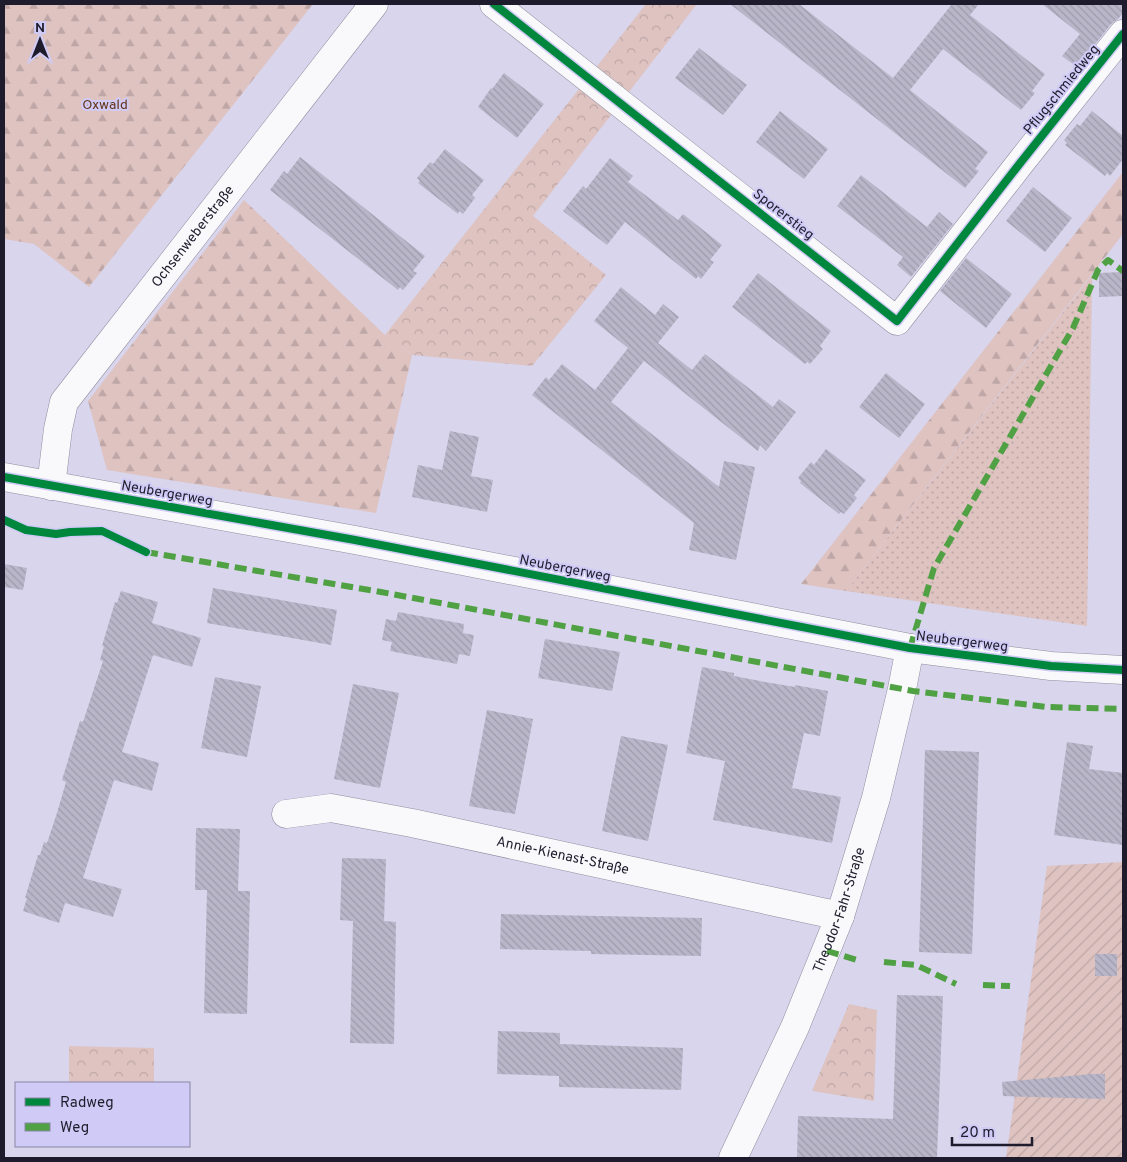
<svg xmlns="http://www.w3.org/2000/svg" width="1127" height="1162" font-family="Overpass,sans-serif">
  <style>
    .grass { fill: url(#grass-dots) }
    .forest { fill: url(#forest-firs) }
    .park { fill: url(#park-crowns) }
    .garden { fill: url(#garden-furrows) }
    .building { fill: url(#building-back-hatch) }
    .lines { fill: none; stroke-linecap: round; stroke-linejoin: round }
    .minor-casing { stroke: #908ea0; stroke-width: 29 }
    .minor { stroke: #f9f9fc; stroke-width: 28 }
    .quiet { stroke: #4fa143; stroke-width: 6; stroke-dasharray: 12 6; stroke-linecap: butt }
    .cycleway-casing { stroke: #d0cbf6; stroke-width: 11 }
    .cycleway { stroke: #00873e; stroke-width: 8 }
    .labels { text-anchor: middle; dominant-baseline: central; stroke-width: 4; stroke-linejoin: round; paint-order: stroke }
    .street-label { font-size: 14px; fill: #1e1c2c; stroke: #d0cbf6 }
    .park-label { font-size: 14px; fill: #633417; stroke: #d0cbf6 }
  </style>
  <defs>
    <pattern id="grass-dots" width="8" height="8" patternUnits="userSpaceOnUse" patternTransform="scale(1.25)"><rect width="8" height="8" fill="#dec3c1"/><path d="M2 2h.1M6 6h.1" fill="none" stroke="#bea7a6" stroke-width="1.8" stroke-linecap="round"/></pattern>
    <pattern id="forest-firs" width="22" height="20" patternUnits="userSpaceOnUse" patternTransform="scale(1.25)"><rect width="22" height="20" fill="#dec3c1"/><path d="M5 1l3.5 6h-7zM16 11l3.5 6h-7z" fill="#bea7a6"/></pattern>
    <pattern id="park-crowns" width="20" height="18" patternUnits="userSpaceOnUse" patternTransform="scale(1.25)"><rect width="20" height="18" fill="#dec3c1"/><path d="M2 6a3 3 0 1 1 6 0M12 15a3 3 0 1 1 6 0" fill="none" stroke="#bea7a6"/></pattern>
    <pattern id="garden-furrows" width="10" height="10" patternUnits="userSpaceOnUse" patternTransform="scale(1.25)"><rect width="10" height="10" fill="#dec3c1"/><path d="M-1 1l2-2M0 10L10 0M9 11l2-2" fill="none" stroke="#bea7a6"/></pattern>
    <pattern id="building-back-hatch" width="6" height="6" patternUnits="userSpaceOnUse" patternTransform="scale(1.25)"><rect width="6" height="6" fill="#b8b6c8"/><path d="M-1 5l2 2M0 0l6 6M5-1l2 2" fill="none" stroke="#9e9cac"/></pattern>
  </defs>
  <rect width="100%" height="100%" fill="#d8d5ec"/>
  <path class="grass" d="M1092,275L1087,626L846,591Z"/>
  <path class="forest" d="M4,4H313L89,287L34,244L4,239Z
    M1123,172V234L846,591L801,584Z
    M244,200L385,335L412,355L376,513L107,470L88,401Z"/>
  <path class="park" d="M646,4H697L533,216L606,275L532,366L412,355L385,335Z
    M849,1004L877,1010L874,1101L812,1091Z
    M69,1046L154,1048V1083H69Z"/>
  <path class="garden" d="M1123,862V1158H1006L1047,866Z"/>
  <path class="building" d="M730,4H799L893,78L952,4H979L970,15L1045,74L1032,91L1035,93L1021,110L943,49L910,90L988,152L975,169L979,171L965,188Z
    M1042,4H1123V13L1118,19L1111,24L1077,67L1062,56L1080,34Z
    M699,48L747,85L723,115L675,78Z
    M504,73L544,104L517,138L478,107L491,88L492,89Z
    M780,111L828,149L804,179L756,142Z
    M1092,111L1123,136V159L1110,176L1107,173L1105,176L1065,145L1067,143L1064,140L1077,124L1080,126Z
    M445,149L484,180L472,195L475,198L463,214L459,211L458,214L418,183L420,181L417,178L430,162L433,164Z
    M300,157L425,256L413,271L417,273L403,290L400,287L398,290L270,190L284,171L287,174Z
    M610,158L633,176L628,182L678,220L683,214L722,245L710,260L714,262L701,279L698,276L696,279L625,222L607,245L563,211L583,186L586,189Z
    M861,175L927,227L939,212L953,224L911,277L897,265L903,257L837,206Z
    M1033,187L1072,218L1045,252L1006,221Z
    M966,258L1012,294L986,328L940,291Z
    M1123,272V296L1099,297V273Z
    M758,273L831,331L820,346L823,349L810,364L807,362L805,364L732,307Z
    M621,287L655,315L663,304L679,317L658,343L692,370L705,354L773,407L779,399L796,412L766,451L760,445L758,451L644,361L611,402L719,487L724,461L755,467L736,560L689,550L694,523L532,395L546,377L549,380L562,364L595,390L628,348L594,321Z
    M886,373L925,404L899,438L859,407Z
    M450,431L479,437L471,476L493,480L487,512L412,497L418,465L442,470Z
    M826,449L866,480L854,495L857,498L844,514L841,512L839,514L800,483L801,481L798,478L811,462L814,465Z
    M4,564L27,568L23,590L4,587Z
    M213,588L337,610L331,645L207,623Z
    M121,591L158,602L152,623L201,638L192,667L153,655L122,752L159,763L152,791L114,780L83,878L122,889L113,917L65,903L59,923L23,911L27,898H25L38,855H40L44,842L47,843L57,813L66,782L62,780L80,721L83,722L103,661L100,660L104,646H102L115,602L117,603Z
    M398,612L464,624L463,633L474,635L470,656L459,654L457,664L390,651L392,642L382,640L386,619L396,621Z
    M545,639L620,652L612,691L538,678Z
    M702,667L734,673V676L765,682L795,687V685L828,691L820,736L804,733L792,788L841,797L832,843L713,820L725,761L686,753Z
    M215,677L261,686L247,757L201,748Z
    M353,684L399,693L380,788L334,779Z
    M487,710L533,719L515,814L469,806Z
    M621,736L668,745L648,841L602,831Z
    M1067,742L1093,746L1089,769L1123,773V845L1054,835Z
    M925,750L979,752L972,954L919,952Z
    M196,828L240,829L238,891H250L247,1014L204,1013L207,890H195Z
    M342,858L386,859L384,921L396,922L394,1044L350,1043L353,921L340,920Z
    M501,914L702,918L701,956L591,954V951L500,949Z
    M1095,954H1117V976H1095Z
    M897,995L943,996L937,1158H797L798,1116L893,1119Z
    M498,1031L560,1033V1044L683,1048L681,1090L559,1087V1076L497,1074Z
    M1092,1074H1105V1099L1003,1096L1002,1082Z"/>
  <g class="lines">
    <defs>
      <g id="minor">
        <path d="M494,4L897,321L1021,162L1123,34"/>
        <path d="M4,477L355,540L910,648L1051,666L1123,670"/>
        <path id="s1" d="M51,486L58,429L64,402L374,4"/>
        <path id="s2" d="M286,814L331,808L412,823L840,916"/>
        <path id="s3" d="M733,1158L795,1027L840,916L876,798L902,689L910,648"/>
      </g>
    </defs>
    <use href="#minor" class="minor-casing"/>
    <use href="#minor" class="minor"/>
    <path class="quiet" d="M146,552L381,592L913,691L1047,707L1123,709
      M910,648L934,568L1073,328L1098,270L1108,260L1123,271
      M827,951L860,961
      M884,962L916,965L956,984
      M983,985L1010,986"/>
    <defs>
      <path id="cycleway" d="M494,4L897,321L1021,162L1123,34
        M4,477L355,540L910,648L1051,666L1123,670
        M4,520L26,530L56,534L70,532L102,531L146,552"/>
    </defs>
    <use href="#cycleway" class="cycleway-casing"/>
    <use href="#cycleway" class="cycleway"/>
  </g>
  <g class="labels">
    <g class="street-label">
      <text transform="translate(1062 90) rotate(-51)">Pflugschmiedweg</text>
      <text transform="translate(783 215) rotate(38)">Sporerstieg</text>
      <text stroke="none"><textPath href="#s1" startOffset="295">Ochsenweberstraße</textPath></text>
      <text transform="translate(167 494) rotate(10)">Neubergerweg</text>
      <text transform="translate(565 569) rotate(11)">Neubergerweg</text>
      <text transform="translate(962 642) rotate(7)">Neubergerweg</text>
      <text stroke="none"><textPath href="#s2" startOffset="282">Annie-Kienast-Straße</textPath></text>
      <text stroke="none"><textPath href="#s3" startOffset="270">Theodor-Fahr-Straße</textPath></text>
    </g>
    <g class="park-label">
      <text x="105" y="105">Oxwald</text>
    </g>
  </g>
  <rect width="1127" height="1162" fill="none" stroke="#1e1c2c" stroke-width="10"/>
  <rect x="15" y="1082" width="175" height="65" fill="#d0cbf6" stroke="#8985a5"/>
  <rect x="25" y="1098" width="25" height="8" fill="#00873e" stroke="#8985a5"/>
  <text x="60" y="1107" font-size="15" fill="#1e1c2c">Radweg</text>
  <rect x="25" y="1123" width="25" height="8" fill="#4fa143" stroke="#8985a5"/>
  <text x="60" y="1132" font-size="15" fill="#1e1c2c">Weg</text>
  <g transform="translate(40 40)" stroke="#d0cbf6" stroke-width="4" paint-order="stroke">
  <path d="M0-4L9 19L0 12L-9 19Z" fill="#1e1c2c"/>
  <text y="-8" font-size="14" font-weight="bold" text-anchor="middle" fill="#1e1c2c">N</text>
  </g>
  <path d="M952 1137v8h80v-8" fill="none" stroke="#1e1c2c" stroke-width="2.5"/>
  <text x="960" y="1137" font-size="15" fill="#1e1c2c" stroke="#d0cbf6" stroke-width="4" paint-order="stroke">20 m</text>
</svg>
